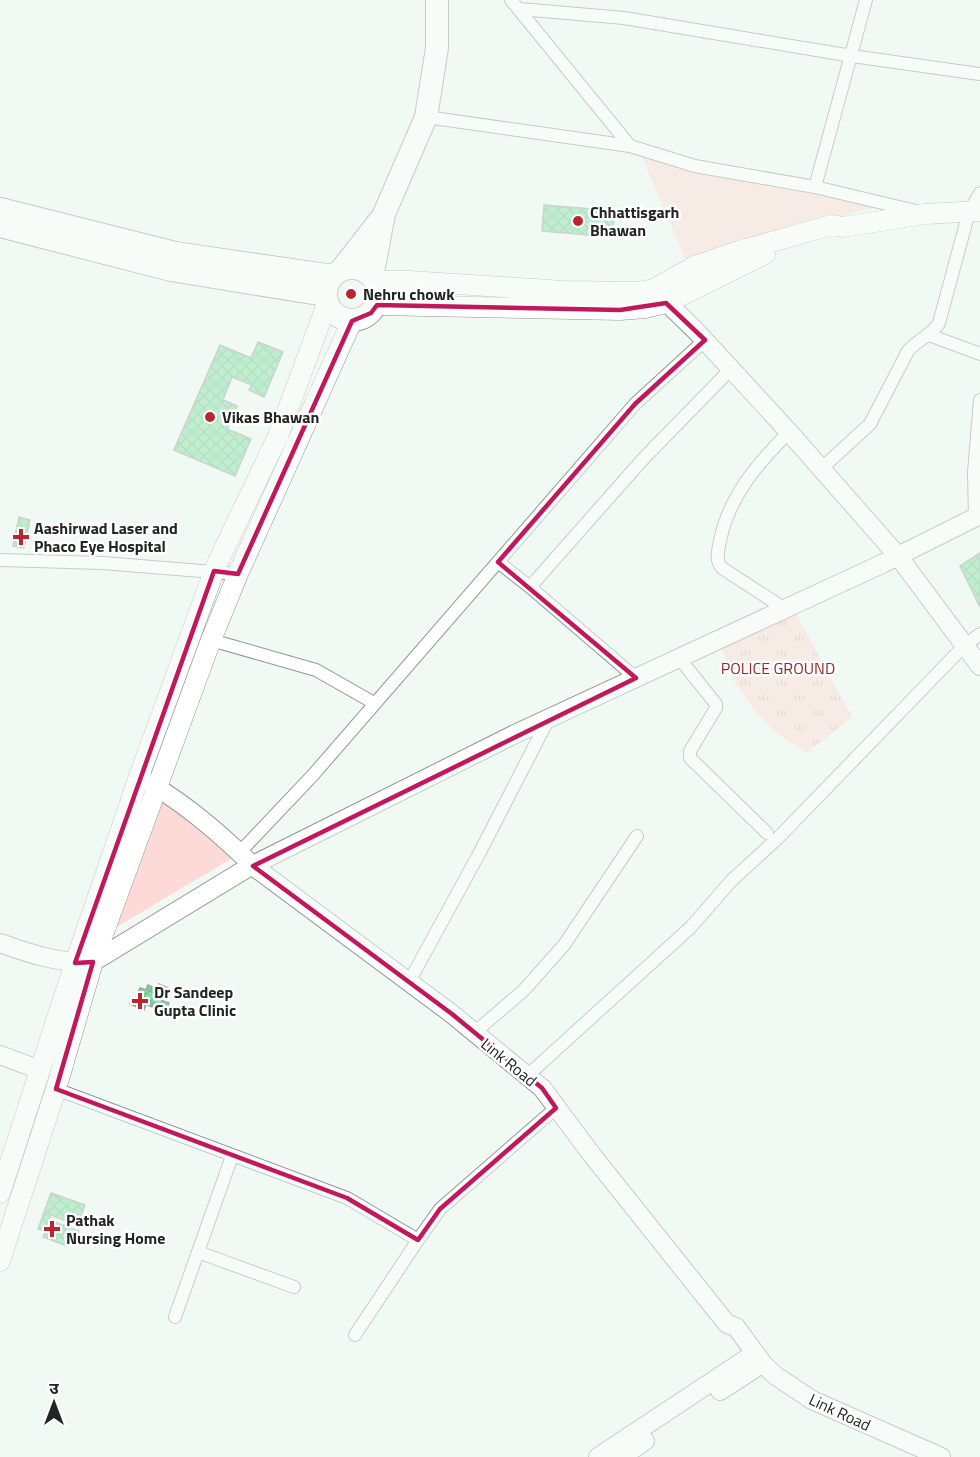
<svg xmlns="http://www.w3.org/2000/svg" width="980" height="1457" font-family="'Titillium Web','Noto Sans Devanagari',sans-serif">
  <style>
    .grass { fill: url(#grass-tufts) }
    .garden { fill: #fedad7 }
    .building { fill: url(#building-cross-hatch); stroke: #9da59f; stroke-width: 1.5 }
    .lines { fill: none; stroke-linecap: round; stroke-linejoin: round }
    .street-casing { stroke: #8f9791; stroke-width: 14 }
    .secondary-casing { stroke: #8f9791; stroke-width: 20 }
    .primary-casing { stroke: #8f9791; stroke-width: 21 }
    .highway-casing { stroke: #8f9791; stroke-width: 24 }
    .street { stroke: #fff; stroke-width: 12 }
    .secondary { stroke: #fff; stroke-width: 18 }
    .primary { stroke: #fff; stroke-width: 20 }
    .highway { stroke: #fff; stroke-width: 22 }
    .marked { fill: none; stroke: #c2185b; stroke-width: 4.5; stroke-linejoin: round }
    .poi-dot { fill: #b8272f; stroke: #fff; stroke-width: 2 }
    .labels { text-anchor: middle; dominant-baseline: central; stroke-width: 5; stroke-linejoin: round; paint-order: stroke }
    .poi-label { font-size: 16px; font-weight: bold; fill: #222523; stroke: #fff; text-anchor: start }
    .park-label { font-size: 16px; fill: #9a262a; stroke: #fff }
    .street-label { font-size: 16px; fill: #222523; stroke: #fff }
  </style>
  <defs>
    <pattern id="grass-tufts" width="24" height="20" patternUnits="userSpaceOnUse" patternTransform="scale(1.5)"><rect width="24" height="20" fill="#fedad7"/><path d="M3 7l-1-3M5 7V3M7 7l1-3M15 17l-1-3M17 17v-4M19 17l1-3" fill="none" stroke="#d9bbb8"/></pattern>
    <pattern id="building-cross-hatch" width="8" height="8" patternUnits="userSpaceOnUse" patternTransform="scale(1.5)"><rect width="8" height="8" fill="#83dfa5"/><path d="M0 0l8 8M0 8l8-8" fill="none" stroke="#71bf8e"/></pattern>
  </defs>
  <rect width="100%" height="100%" fill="#f0f9f3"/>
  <path class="grass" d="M795,611L852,717L807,753L775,732L754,710L734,681L722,648Z"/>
  <path class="garden" d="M641,155L732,178L877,207L769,234L685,259Z
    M164,794L231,859L115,928Z"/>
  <path class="building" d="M544,205L615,211L612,237L542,231Z
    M258,342L283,352L264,397L249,390L252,385L232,377L223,400L237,406L227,429L251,439L235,476L174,450L220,345L251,358Z
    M19,517L30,520L24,548L13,546Z
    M980,553V607L960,566Z
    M159,984L168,988L163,1001L169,1003L164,1016L155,1012L158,1005L153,1003L152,1007L146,1004L144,1010L130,1004L132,999L135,1000L140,988L146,990L148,985L157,989Z
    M51,1193L85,1205L81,1216L72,1213L69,1222L51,1215L49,1220L79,1231L76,1241L70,1239L67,1246L43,1237L45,1231L38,1229Z"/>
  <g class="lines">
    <defs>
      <path id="street" d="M511,0L630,146L695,166L815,187L916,211
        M520,9L624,18L852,56L980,74
        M426,117L630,146
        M815,187L866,0
        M929,335L980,354
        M822,468L870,424L908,351C917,340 931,336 939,323L969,212L980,193
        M975,518L974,472L980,400
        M0,560L103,563L238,574
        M498,562L530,587L636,678
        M530,587L644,458L731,369
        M785,609L722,568C715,560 718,551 720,541C729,496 758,463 789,432
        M211,640L316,670L374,703
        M679,658L716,704V708L690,751V758L767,833
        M240,852L313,775L635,404L705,340
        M409,982L480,852L549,718
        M474,1033L524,990L564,945L637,836
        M527,1076L691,927L731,881L778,838L964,646L980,634
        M56,1089L347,1198L418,1240
        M198,1252L294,1287
        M175,1317L232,1156
        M355,1335L418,1240L440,1209L556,1108"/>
      <path id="secondary" d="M658,294L696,331L789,432L898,556L980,666
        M139,778C178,797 222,835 253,866L452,1014L542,1088L592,1155L727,1324L736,1327L764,1365L776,1376L812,1400L941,1457
        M0,943C30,954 61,964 93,962L249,867L515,734L884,563L980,515
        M0,1055L40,1070
        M720,1391L754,1369
        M598,1457L746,1359
        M621,1457L645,1441"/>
      <path id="primary" d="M375,281H409L564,291L639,292L654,289L695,266L739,251L832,225L843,227L925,214L980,211
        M377,305L620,310L645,308L666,303L765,254
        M0,1193L75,963L142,768L216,566L278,436L327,304
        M0,1261L56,1089L93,962L211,640L238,574L352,321"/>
      <path id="highway" d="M0,209L175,253L333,276
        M0,226L171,270L325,295
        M326 294a26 26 0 1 1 52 0a26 26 0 1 1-52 0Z
        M341,270L380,220
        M372,277L384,214L426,117L437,48V0"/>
    </defs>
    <use href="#street" class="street-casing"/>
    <use href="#secondary" class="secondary-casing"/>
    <use href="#primary" class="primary-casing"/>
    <use href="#highway" class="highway-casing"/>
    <use href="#street" class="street"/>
    <use href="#secondary" class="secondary"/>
    <use href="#primary" class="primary"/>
    <use href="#highway" class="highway"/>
  </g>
  <path d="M0 0H980V1457H0ZM666,303L705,340L635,404L498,562L636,678L253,866L452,1014L542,1088L556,1108L440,1209L418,1240L347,1198L56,1089L93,962L75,963L214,571L238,574L352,321L371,313L377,305L620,310Z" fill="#f0f9f3" fill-opacity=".55" fill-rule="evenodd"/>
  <path class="marked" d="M666,303L705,340L635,404L498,562L636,678L253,866L452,1014L542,1088L556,1108L440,1209L418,1240L347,1198L56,1089L93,962L75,963L214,571L238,574L352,321L371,313L377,305L620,310Z"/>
  <g class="poi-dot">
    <circle cx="578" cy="221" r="6"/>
    <circle cx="351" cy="294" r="6"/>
    <circle cx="210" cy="417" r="6"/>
    <path d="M18 528h6v6h6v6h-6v6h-6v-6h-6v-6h6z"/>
    <path d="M137 992h6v6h6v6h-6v6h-6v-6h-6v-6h6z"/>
    <path d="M49 1220h6v6h6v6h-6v6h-6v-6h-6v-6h6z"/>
  </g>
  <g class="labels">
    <g class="poi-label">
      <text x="590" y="212">Chhattisgarh<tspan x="590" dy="18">Bhawan</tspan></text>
      <text x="363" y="294">Nehru chowk</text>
      <text x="222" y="417">Vikas Bhawan</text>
      <text x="34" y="528">Aashirwad Laser and<tspan x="34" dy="18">Phaco Eye Hospital</tspan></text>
      <text x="154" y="992">Dr Sandeep<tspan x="154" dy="18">Gupta Clinic</tspan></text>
      <text x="66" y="1220">Pathak<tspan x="66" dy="18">Nursing Home</tspan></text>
    </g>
    <g class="park-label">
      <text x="778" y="668">POLICE GROUND</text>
    </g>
    <g class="street-label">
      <text transform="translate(509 1062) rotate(39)">Link Road</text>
      <text transform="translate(840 1412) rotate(25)">Link Road</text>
    </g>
  </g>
  <g transform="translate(54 1403)" stroke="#ffffff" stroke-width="4.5" paint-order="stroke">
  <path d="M0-4.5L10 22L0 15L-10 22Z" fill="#222523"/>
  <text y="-9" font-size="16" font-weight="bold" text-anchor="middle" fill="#222523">उ</text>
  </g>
</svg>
